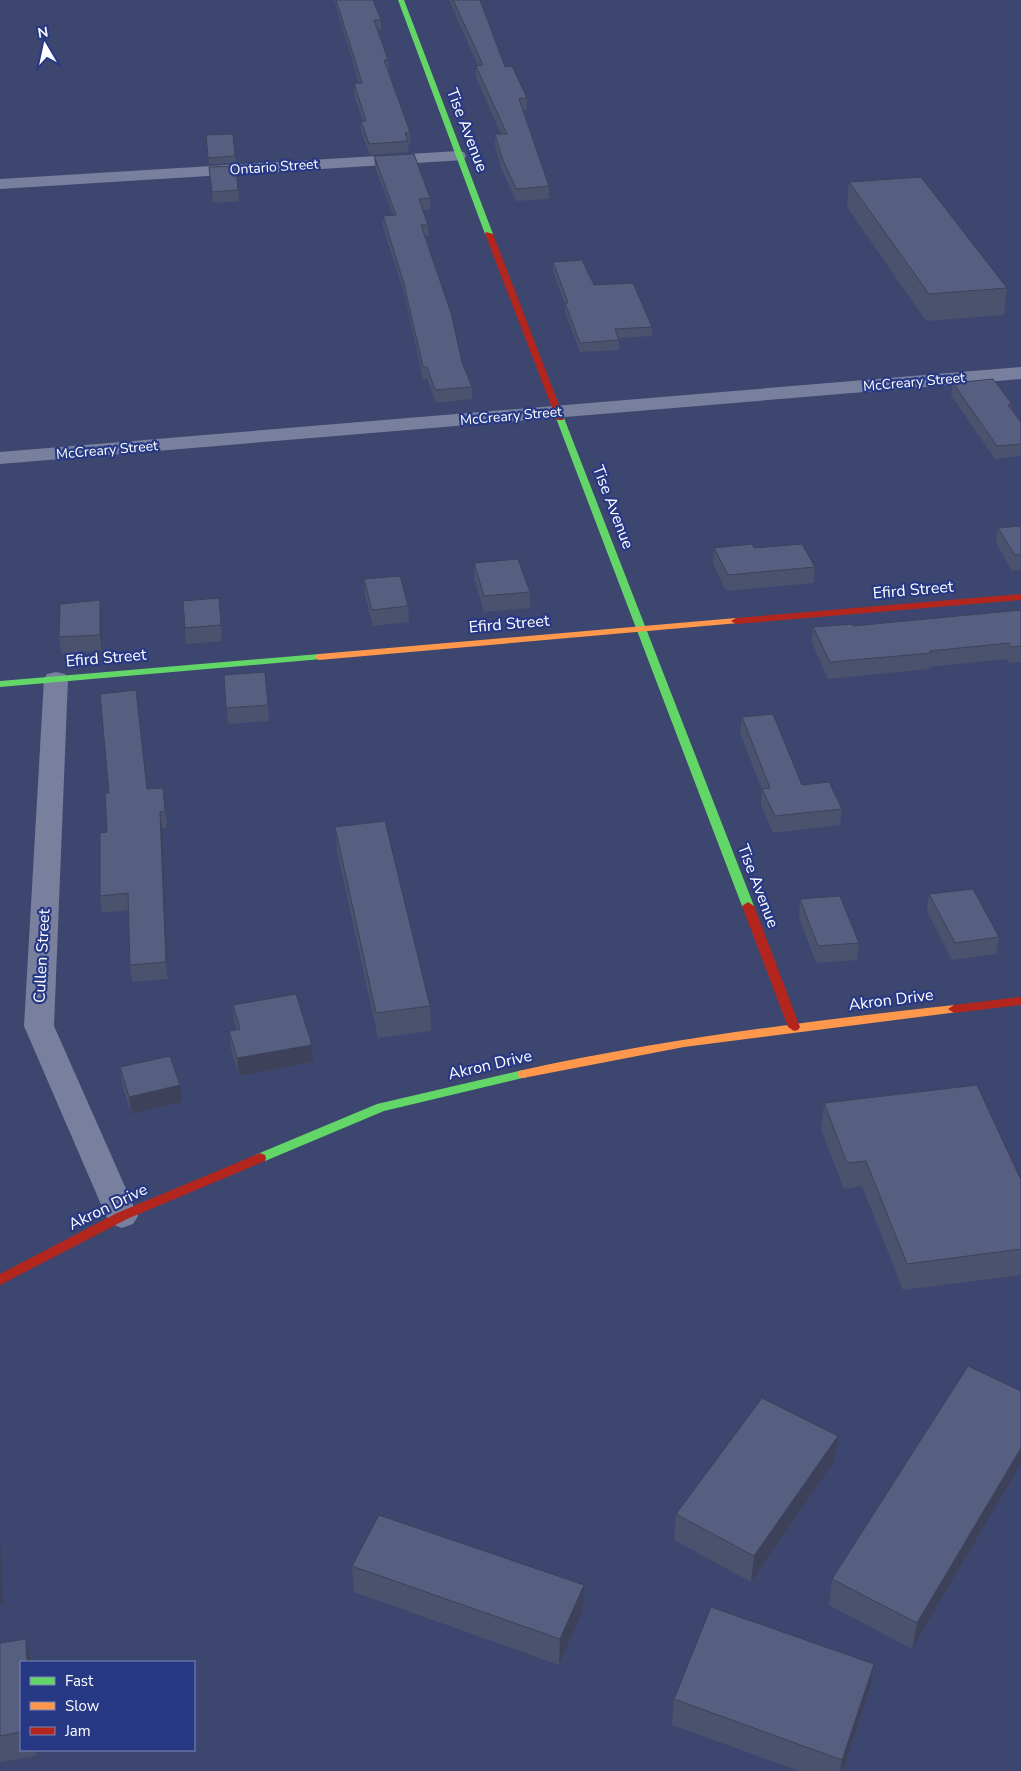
<svg xmlns="http://www.w3.org/2000/svg" width="1021" height="1771" font-family="'Nunito Sans',sans-serif">
  <style>
    .lines { fill: none; stroke-linecap: round; stroke-linejoin: round }
    .street { fill: #78809d; fill-rule: evenodd }
    .fast { fill: #63d668; fill-rule: evenodd }
    .slow { fill: #ff974d; fill-rule: evenodd }
    .jam { fill: #b3261e; fill-rule: evenodd }
    .wall { fill: #4b526e }
    .shaded-wall { fill: #3d425a }
    .building { fill: #575f80; stroke: #3d425a }
    .labels { text-anchor: middle; dominant-baseline: central; stroke-width: 4.5; stroke-linejoin: round; paint-order: stroke }
    .far-street-label { font-size: 14px; fill: #fff; stroke: #273885 }
    .street-label { font-size: 16px; fill: #fff; stroke: #273885 }
  </style>
  <rect width="100%" height="100%" fill="#3d466f"/>
  <g class="lines">
    <path class="street" d="M458,151L464,152L466,156L464,160L0,189V179Z
      M1021,367V379L0,464V452Z
      M56,672L65,674L68,679L54,1026L138,1216L133,1224L122,1228L111,1224L106,1216L24,1026L44,679L47,674Z"/>
    <path class="fast" d="M398,0H404L493,234L492,236L485,234Z
      M560,415L564,418L754,906L752,909H744L742,906L556,418Z
      M319,654L322,655L324,657L322,659L0,687V681Z
      M523,1070L527,1071L529,1074L527,1077L384,1111L265,1161H255L254,1158L255,1155L377,1104Z"/>
    <path class="slow" d="M736,618L741,621L739,623L319,660L314,657L319,654Z
      M954,1005L960,1009L958,1012L684,1047L523,1078L519,1077L517,1074L519,1071L523,1070C665,1039 809,1021 954,1005Z"/>
    <path class="jam" d="M486,232L493,234L564,418L563,420H557L556,418L485,234Z
      M1021,594V600L736,624L731,621L736,618Z
      M748,902L754,906L800,1027L798,1030L794,1031L788,1027L742,906Z
      M1021,997V1005L954,1013L948,1009L954,1005Z
      M260,1153L265,1155L266,1158L265,1161L127,1219L0,1285V1274L117,1213Z"/>
  </g>
  <path class="wall" d="M334,0H373L381,20V30H378L388,60L389,70H388L410,132L411,143H408L409,152L370,155L361,132V121H363L354,94V83H359Z
    M449,0H480L505,67L527,98V110H523L549,186V199L516,201L502,170L495,146V134H501L476,77V66H478Z
    M233,134L236,163L209,164L206,135Z
    M374,156L430,198V210H423L428,225L429,236H425L462,362L472,387V399L436,403L427,379L423,380L405,296L383,227V216L393,215L375,167Z
    M236,166L239,201L213,203L209,167Z
    M849,182L1007,288L1004,315L926,321L847,207Z
    M553,262L594,285L652,327V336L618,338L619,340V350L580,352L565,312V304L553,271Z
    M953,383L1012,404L1011,408L1021,422V456L995,459L951,395Z
    M1021,526V570L1012,571L996,543L998,528Z
    M714,548H754L815,567L813,583L726,591L713,563Z
    M474,563L530,592V608L484,612L474,578Z
    M364,579L408,606L409,622L373,626L365,595Z
    M219,598L222,641L186,644L185,628Z
    M1021,610V662L1009,663L1007,659L929,667V669L828,679L812,643L813,627L853,626Z
    M102,616V651L62,654L59,637Z
    M265,672L269,721L228,724L224,675Z
    M742,717L802,785L842,809L840,825L773,833L761,806L762,790L740,733Z
    M163,788L167,828H162L168,979L132,982L130,965L129,910L102,913L100,896L147,789Z
    M335,827L430,1006L431,1031L378,1038L337,851Z
    M929,894L999,937L996,954L952,960L927,911Z
    M800,899L859,943L857,960L816,963L799,917Z
    M233,1005L313,1062L239,1076L231,1049L229,1031L237,1030L234,1022Z
    M120,1067L180,1085L182,1102L131,1114L122,1084Z
    M824,1103L1021,1180V1275L903,1290L862,1186L844,1189L821,1129Z
    M1021,1391V1464L912,1649L829,1605L832,1579Z
    M834,1462L751,1582L674,1540L676,1514Z
    M352,1566L583,1611L559,1665L354,1592Z
    M26,1639L31,1662H21V1750H35L36,1756L0,1762V1643Z
    M870,1689L843,1771H799L672,1725L674,1699Z"/>
  <path class="shaded-wall" d="M100,600L102,616V651L100,635Z
    M160,812L162,828L168,979L166,962Z
    M312,1045L313,1062L239,1076L237,1058Z
    M180,1085L182,1102L131,1114L129,1097Z
    M838,1436L834,1462L751,1582L754,1556Z
    M1021,1448V1464L912,1649L917,1623Z
    M0,1536L3,1604L0,1605Z
    M584,1585L583,1611L559,1665L560,1639Z
    M26,1639L31,1662H27Z
    M874,1664L870,1689L843,1771H840L842,1760Z"/>
  <path class="building" d="M336,0H373L381,20H374L388,60H384L410,132L405,133L408,141L369,144L361,121H366L354,83H362Z
    M453,0H480L505,67L512,66L527,98L519,99L549,186L516,189L502,158L495,134H507L476,66L483,65Z
    M233,134L235,156L208,158L206,135Z
    M414,154L430,198L419,199L428,225H421L451,313L462,362L472,387L435,390L427,367H423L404,284L383,216L396,215L374,156Z
    M236,166L238,190L212,192L209,167Z
    M921,177L1007,288L929,294L849,182Z
    M582,260L594,285L633,283L652,327L615,329L619,340L580,343L565,303H568L553,262Z
    M993,379L1012,404L1008,405L1021,422V444L997,446L953,383Z
    M1021,526V555H1015L998,528Z
    M752,544L754,548L802,544L815,567L728,575L714,548Z
    M518,559L530,592L484,596L474,563Z
    M400,576L408,606L372,610L364,579Z
    M219,598L221,625L185,628L183,601Z
    M100,600V635L59,637L60,604Z
    M1021,610V646L1011,647L1009,643L930,651L931,653L830,662L813,627L853,624V626Z
    M265,672L268,705L226,708L224,675Z
    M136,690L147,789L163,788L165,811L160,812L166,962L130,965L128,893L100,896V833L107,832L105,793H109L100,694Z
    M773,714L802,785L829,782L842,809L775,816L762,789L770,788L742,717Z
    M385,821L430,1006L376,1013L335,827Z
    M973,889L999,937L955,943L929,894Z
    M840,896L859,943L818,946L800,899Z
    M296,994L312,1045L237,1058L229,1031L240,1029L233,1005Z
    M170,1056L180,1085L129,1097L120,1067Z
    M977,1085L1021,1180V1249L907,1264L866,1161L847,1163L824,1103Z
    M968,1366L1021,1391V1448L917,1623L832,1579Z
    M762,1398L838,1436L754,1556L676,1514Z
    M379,1515L584,1585L560,1639L352,1566Z
    M711,1607L874,1664L842,1760L674,1699Z
    M26,1639L27,1662H21V1732L0,1736V1643Z"/>
  <g class="labels">
    <g class="far-street-label">
      <text transform="translate(274 167) rotate(-4)">Ontario Street</text>
      <text transform="translate(914 382) rotate(-5)">McCreary Street</text>
      <text transform="translate(511 416) rotate(-5)">McCreary Street</text>
      <text transform="translate(107 450) rotate(-5)">McCreary Street</text>
    </g>
    <g class="street-label">
      <text transform="translate(467 130) rotate(69)">Tise Avenue</text>
      <text transform="translate(613 507) rotate(69)">Tise Avenue</text>
      <text transform="translate(913 590) rotate(-5)">Efird Street</text>
      <text transform="translate(509 624) rotate(-5)">Efird Street</text>
      <text transform="translate(106 658) rotate(-5)">Efird Street</text>
      <text transform="translate(758 886) rotate(69)">Tise Avenue</text>
      <text transform="translate(42 956) rotate(-87)">Cullen Street</text>
      <text transform="translate(891 1000) rotate(-7)">Akron Drive</text>
      <text transform="translate(490 1065) rotate(-13)">Akron Drive</text>
      <text transform="translate(108 1207) rotate(-26)">Akron Drive</text>
    </g>
  </g>
  <rect x="20" y="1661" width="175" height="90" fill="#273885" stroke="#7d88b6"/>
  <rect x="30" y="1677" width="25" height="8" fill="#63d668" stroke="#7d88b6"/>
  <text x="65" y="1686" font-size="15" fill="#ffffff">Fast</text>
  <rect x="30" y="1702" width="25" height="8" fill="#ff974d" stroke="#7d88b6"/>
  <text x="65" y="1711" font-size="15" fill="#ffffff">Slow</text>
  <rect x="30" y="1727" width="25" height="8" fill="#b3261e" stroke="#7d88b6"/>
  <text x="65" y="1736" font-size="15" fill="#ffffff">Jam</text>
  <g transform="translate(45 45) rotate(351)" stroke="#273885" stroke-width="4" paint-order="stroke">
  <path d="M0-4L9 19L0 12L-9 19Z" fill="#ffffff"/>
  <text y="-8" font-size="14" font-weight="bold" text-anchor="middle" fill="#ffffff">N</text>
  </g>
</svg>
